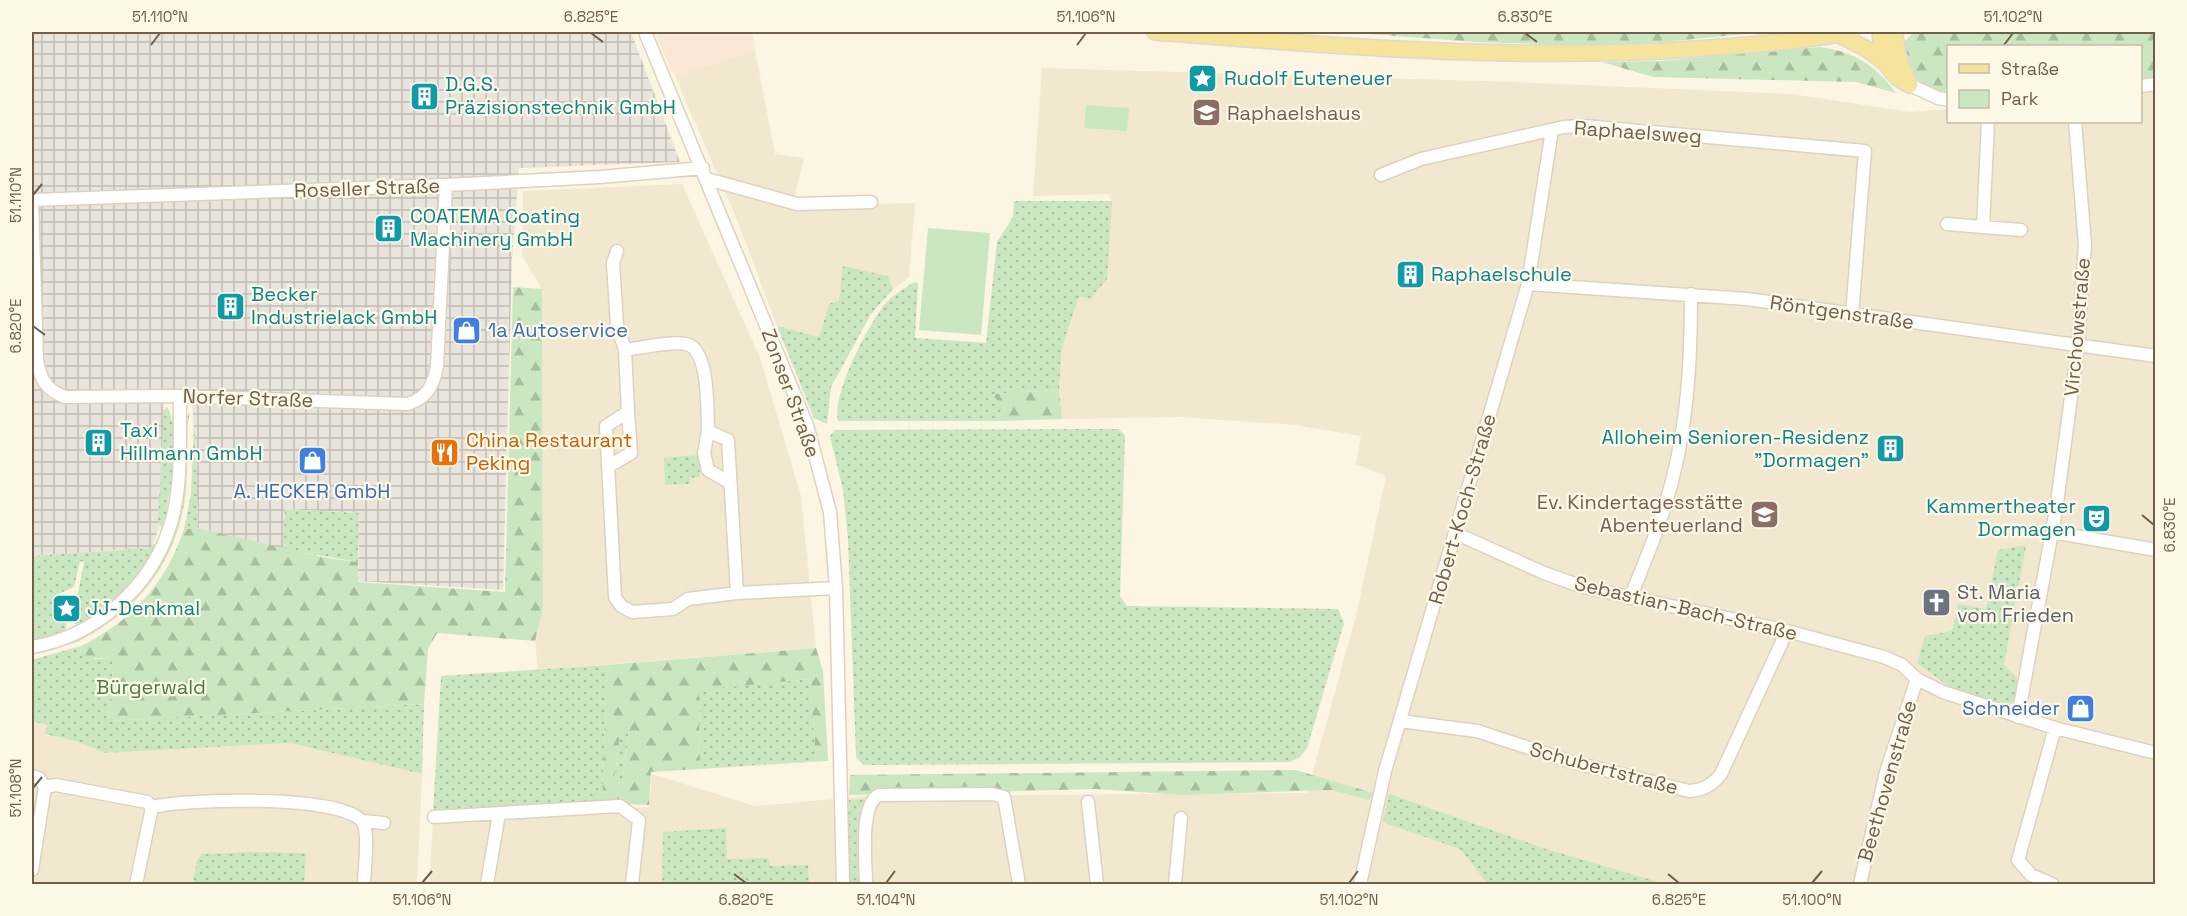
<svg xmlns="http://www.w3.org/2000/svg" width="2187" height="916" font-family="'Space Grotesk',sans-serif">
  <style>
    .residential { fill: #f2e8d0 }
    .commercial { fill: #fae7d6 }
    .industrial { fill: url(#industrial-grid) }
    .green { fill: url(#green-dots) }
    .forest { fill: url(#forest-firs); fill-rule: evenodd }
    .pitch { fill: #cae7c1 }
    .lines { fill: none; stroke-linecap: round; stroke-linejoin: round }
    .minor-casing { stroke: #ded2be; stroke-width: 15 }
    .major-casing { stroke: #ddd8d4; stroke-width: 18 }
    .minor { stroke: #fff; stroke-width: 12 }
    .major { stroke: #f6e49d; stroke-width: 15 }
    .ticks { fill: none; stroke: #705e4a; stroke-width: 2 }
    .labels { text-anchor: middle; dominant-baseline: central; stroke-width: 4.5; stroke-linejoin: round; paint-order: stroke }
    .culture-label { font-size: 20px; fill: #0d838f; stroke: #fef9e7; text-anchor: start }
    .education-label { font-size: 20px; fill: #785e54; stroke: #fef9e7; text-anchor: start }
    .street-label { font-size: 20px; fill: #705e4a; stroke: #fef9e7 }
    .shop-label { font-size: 20px; fill: #366cbe; stroke: #fef9e7; text-anchor: start }
    .food-label { font-size: 20px; fill: #c56008; stroke: #fef9e7; text-anchor: start }
    .worship-label { font-size: 20px; fill: #5b616d; stroke: #fef9e7; text-anchor: start }
    .park-label { font-size: 20px; fill: #4c7b45; stroke: #fef9e7 }
    .neatline { fill: none; stroke: #705e4a; stroke-width: 2 }
    .ticks-label { font-size: 15px; text-anchor: middle; fill: #705e4a }
  </style>
  <defs>
    <pattern id="industrial-grid" width="8" height="8" patternUnits="userSpaceOnUse" patternTransform="scale(1.5)"><rect width="8" height="8" fill="#eae5dc"/><path d="M0 4h8M4 0v8" fill="none" stroke="#c2bdb4"/></pattern>
    <pattern id="green-dots" width="8" height="8" patternUnits="userSpaceOnUse" patternTransform="scale(1.5)"><rect width="8" height="8" fill="#cae7c1"/><path d="M2 2h.1M6 6h.1" fill="none" stroke="#a8be9f" stroke-width="1.8" stroke-linecap="round"/></pattern>
    <pattern id="forest-firs" width="22" height="20" patternUnits="userSpaceOnUse" patternTransform="scale(1.5)"><rect width="22" height="20" fill="#cae7c1"/><path d="M5 1l3.5 6h-7zM16 11l3.5 6h-7z" fill="#a8be9f"/></pattern>
  </defs>
  <rect width="100%" height="100%" fill="#fbf5e1"/>
  <path class="residential" d="M755,50L775,154L804,158L792,206L915,203L909,277L893,289L888,276L829,304L819,337L777,326L738,222L675,76Z
    M1042,68L1515,82L1792,94L1910,112L1948,109V122H2140L2141,90L2155,88V884H429L433,823L649,807L652,774L755,806L867,796L1307,793L1356,616L1386,476L1356,464L1361,436L1295,425L1180,417L1062,419L1059,390L1062,347L1112,201L1108,194L1033,196Z
    M682,184L760,358L801,496L816,648L538,670L535,641L543,609L542,289L522,256L523,191Z
    M32,721L47,725L46,735L78,742L106,753L290,743L422,774L417,884H32Z"/>
  <path class="commercial" d="M654,32H752L755,50L675,76Z"/>
  <path class="industrial" d="M32,32H631L680,162L519,168L512,260L503,590L358,581L359,513L285,509L283,549L197,528L198,515L192,398H164L161,523L151,548L32,556Z"/>
  <path class="green" d="M1014,201H1112L1107,279L1091,298L1079,297L1062,347L1059,390L993,394L1005,409L998,421H838C832,393 867,328 884,305C892,295 904,289 914,282L918,283L915,338L986,343L997,242L1013,217Z
    M843,266L888,276L893,289L871,314L831,387L827,424L814,418L777,326L819,337L829,304L839,300Z
    M167,407C182,429 169,505 162,530L158,519L164,410Z
    M190,411C184,439 189,469 185,498C175,568 133,615 71,645C84,632 103,627 117,615C187,554 179,500 187,416Z
    M194,421L198,515L197,528L184,529L191,494Z
    M1118,429L1125,435L1120,596L1127,606L1338,609L1344,623L1307,748L1300,757L1290,762L863,765L856,757L848,539L843,490L830,436L835,430Z
    M699,455L700,477L690,478V484L665,485L664,458Z
    M285,509L359,513L358,562L283,549Z
    M153,544H157C138,580 112,608 76,626L73,619L84,562L80,561L74,587L56,595V601L70,607L65,632L32,641V556L151,548Z
    M2026,545L2004,665L2021,682L2016,699L2005,707L1954,690L1917,663L1925,636L1952,631L1958,604L1986,609L1998,550Z
    M81,646L80,652L95,659L114,658L108,721L424,704L422,774L290,743L106,753L78,742L45,734L47,725L32,721V660Z
    M607,665L602,803L433,813L441,676Z
    M810,679L816,761L700,769L699,689Z
    M621,730L629,731L622,783L614,782Z
    M1389,794L1546,849L1665,884H1488L1460,849L1383,822Z
    M864,799L863,884H847L845,812H849V800Z
    M726,828L727,859L769,858L770,866L808,865L809,884H662L663,832Z
    M251,852L306,853L304,884H208L193,881L197,861L201,854Z"/>
  <path class="forest" d="M1344,32H1766L1632,45L1554,47L1544,44L1475,42Z
    M1914,32H2155V78L2141,80L2140,46H1948V96C1914,83 1912,79 1902,44Z
    M1820,47C1855,52 1875,65 1896,93L1856,82L1653,77L1602,62L1660,61Z
    M513,287L542,289L543,609L535,641L437,633L428,649L424,704L108,721L114,658H84L80,655L81,646C131,622 167,582 184,529L197,528L327,558L358,562V582L505,592Z
    M1059,390L1062,419L998,421L1005,409L992,394Z
    M816,648L823,671L828,761L651,772L649,805L602,803L607,665ZM810,679L816,761L700,769L699,690ZM621,730L629,731L622,783L614,781Z
    M1296,770L1373,793L1369,800L1332,790L1181,795L1096,789L849,795L850,775Z"/>
  <path class="pitch" d="M1086,105L1129,108L1127,131L1084,128Z
    M928,228L990,233L981,335L919,330Z"/>
  <g class="lines">
    <defs>
      <path id="minor" d="M645,32L807,425L830,512L836,588L843,884
        M1910,85L1938,98L1948,100
        M2140,86L2156,84
        M1381,175L1421,159L1564,127L1584,126L1865,151L1852,314
        M707,179L797,204L871,202
        M32,200L37,360C40,379 46,390 65,397L173,396L408,404C428,397 433,386 437,366L446,185
        M32,200L446,185L600,177L703,168
        M1947,224L1983,227L1988,122
        M1983,227L2021,230
        M617,251L613,263L617,325L625,350L628,412L606,426L615,597L621,606L632,612L673,609L688,599L737,593L836,588
        M1528,284L1747,299L2156,356
        M625,350C641,348 671,341 686,344C710,349 707,411 708,431L728,440L737,593
        M708,431L704,453L708,470L729,482
        M609,466L631,453L628,412
        M2052,532L2156,550
        M1455,533L1544,573L1583,587L1787,631L1884,657L1902,665L1917,679L1943,692L2055,728L2156,753
        M1630,598C1646,559 1662,521 1672,481C1688,420 1691,356 1691,294
        M32,647C96,636 152,587 171,523C183,484 179,437 180,396
        M2018,717L2056,510L2078,345L2085,245L2075,122
        M1400,721L1477,731L1572,762L1689,791C1704,790 1712,785 1721,774L1787,631
        M32,776L39,778L45,787
        M1088,802L1097,884
        M434,817L620,806L639,820L632,884
        M362,821L384,823
        M32,870L45,787L56,785L147,802L152,807
        M136,884L152,807C187,799 338,794 362,821C370,831 364,871 364,884
        M487,884L499,814
        M866,884C866,863 859,805 879,795L992,794L1004,797L1019,884
        M1175,884L1181,818
        M1360,884L1385,771L1528,284L1552,130
        M1860,884L1886,772L1917,679
        M2052,884L2031,875L2018,860L2055,728"/>
      <path id="major" d="M1155,32C1335,46 1514,61 1694,49C1746,45 1800,42 1851,32
        M1880,32C1882,56 1886,75 1910,85
        M1894,32L1900,63L1910,85
        M1837,34L1867,49L1885,63"/>
    </defs>
    <use href="#minor" class="minor-casing"/>
    <use href="#major" class="major-casing"/>
    <use href="#minor" class="minor"/>
    <use href="#major" class="major"/>
  </g>
  <path class="ticks" d="M591,33L603,42M1525,33L1537,42M151,45L160,33M1077,45L1086,33M2004,45L2013,33M33,195L42,184M33,326L45,335M2142,515L2154,525M33,788L42,777M734,874L746,883M1668,874L1679,883M422,883L432,871M886,883L895,871M1349,883L1358,871M1812,883L1822,871"/>
  <defs>
    <symbol id="sight-square" viewBox="-11 -11 22 22"><rect x="-9" y="-9" width="18" height="18" rx="4" fill="#0f9aa8" stroke="#fef9e7"/><path d="M0-6L1.8-2.2L6-1.7L2.9 1.2L3.7 5.4L0 3.3L-3.7 5.4L-2.9 1.2L-6-1.7L-1.8-2.2Z" fill="#fff"/></symbol>
    <symbol id="building-square" viewBox="-11 -11 22 22"><rect x="-9" y="-9" width="18" height="18" rx="4" fill="#0f9aa8" stroke="#fef9e7"/><path d="M-4-6H4V6H1V3H-1V6H-4ZM-2.5-4.3h1.7v1.8h-1.7ZM.8-4.3h1.7v1.8H.8ZM-2.5-1h1.7V.8h-1.7ZM.8-1h1.7V.8H.8Z" fill="#fff"/></symbol>
    <symbol id="school-square" viewBox="-11 -11 22 22"><rect x="-9" y="-9" width="18" height="18" rx="4" fill="#8d6e63" stroke="#fef9e7"/><path d="M0-5L7-2L0 1L-7-2ZM-4 1L0 2.5L4 1V4Q0 6-4 4Z" fill="#fff"/></symbol>
    <symbol id="shop-square" viewBox="-11 -11 22 22"><rect x="-9" y="-9" width="18" height="18" rx="4" fill="#3f7fe0" stroke="#fef9e7"/><path d="M-5-2.5h2.3a2.7 3.5 0 0 1 5.4 0H5L5.5 6h-11ZM-1.5-2.5h3a1.5 2.3 0 0 0-3 0Z" fill="#fff"/></symbol>
    <symbol id="restaurant-square" viewBox="-11 -11 22 22"><rect x="-9" y="-9" width="18" height="18" rx="4" fill="#e8710a" stroke="#fef9e7"/><path d="M-5-6h1v4h1v-4h1v4h1v-4h1v5L-1.5 .5V6h-2V.5L-5-1ZM5-6V6H3V1.5H1.5Q1.5-4 5-6Z" fill="#fff"/></symbol>
    <symbol id="theatre-square" viewBox="-11 -11 22 22"><rect x="-9" y="-9" width="18" height="18" rx="4" fill="#0f9aa8" stroke="#fef9e7"/><path d="M-5-5.5Q0-4 5-5.5V0Q5 5 0 6Q-5 5-5 0ZM-3.3-2.5H-1v1.5H-3.3ZM1-2.5H3.3v1.5H1ZM-2.8 1Q0 5.5 2.8 1Z" fill="#fff"/></symbol>
    <symbol id="church-square" viewBox="-11 -11 22 22"><rect x="-9" y="-9" width="18" height="18" rx="4" fill="#6b7280" stroke="#fef9e7"/><path d="M-1.2-6h2.4v3.5h3.3v2.4h-3.3V6h-2.4V-.1h-3.3v-2.4h3.3Z" fill="#fff"/></symbol>
  </defs>
  <g fill-rule="evenodd">
    <use href="#sight-square" x="1186" y="62" width="33" height="33"/>
    <use href="#building-square" x="408" y="80" width="33" height="33"/>
    <use href="#school-square" x="1190" y="96" width="33" height="33"/>
    <use href="#building-square" x="372" y="212" width="33" height="33"/>
    <use href="#building-square" x="1394" y="258" width="33" height="33"/>
    <use href="#building-square" x="214" y="290" width="33" height="33"/>
    <use href="#shop-square" x="450" y="314" width="33" height="33"/>
    <use href="#building-square" x="82" y="426" width="33" height="33"/>
    <use href="#building-square" x="1874" y="432" width="33" height="33"/>
    <use href="#restaurant-square" x="428" y="436" width="33" height="33"/>
    <use href="#shop-square" x="296" y="444" width="33" height="33"/>
    <use href="#school-square" x="1748" y="498" width="33" height="33"/>
    <use href="#theatre-square" x="2080" y="502" width="33" height="33"/>
    <use href="#church-square" x="1920" y="586" width="33" height="33"/>
    <use href="#sight-square" x="50" y="592" width="33" height="33"/>
    <use href="#shop-square" x="2064" y="692" width="33" height="33"/>
  </g>
  <g class="labels">
    <g class="culture-label">
      <text x="1224" y="78">Rudolf Euteneuer</text>
      <text x="445" y="84">D.G.S.<tspan x="445" dy="23">Präzisionstechnik GmbH</tspan></text>
      <text x="410" y="216">COATEMA Coating<tspan x="410" dy="23">Machinery GmbH</tspan></text>
      <text x="1431" y="274">Raphaelschule</text>
      <text x="251" y="294">Becker<tspan x="251" dy="23">Industrielack GmbH</tspan></text>
      <text x="120" y="430">Taxi<tspan x="120" dy="23">Hillmann GmbH</tspan></text>
      <text x="1869" y="437" text-anchor="end">Alloheim Senioren-Residenz<tspan x="1869" dy="23">"Dormagen"</tspan></text>
      <text x="2076" y="506" text-anchor="end">Kammertheater<tspan x="2076" dy="23">Dormagen</tspan></text>
      <text x="87" y="608">JJ-Denkmal</text>
    </g>
    <g class="education-label">
      <text x="1227" y="113">Raphaelshaus</text>
      <text x="1743" y="502" text-anchor="end">Ev. Kindertagesstätte<tspan x="1743" dy="23">Abenteuerland</tspan></text>
    </g>
    <g class="street-label">
      <text transform="translate(1638 132) rotate(4)">Raphaelsweg</text>
      <text transform="translate(367 188) rotate(-2)">Roseller Straße</text>
      <text transform="translate(1842 312) rotate(8)">Röntgenstraße</text>
      <text transform="translate(2077 327) rotate(-85)">Virchowstraße</text>
      <text transform="translate(791 393) rotate(70)">Zonser Straße</text>
      <text transform="translate(248 398) rotate(2)">Norfer Straße</text>
      <text transform="translate(1462 509) rotate(-74)">Robert-Koch-Straße</text>
      <text transform="translate(1686 608) rotate(13)">Sebastian-Bach-Straße</text>
      <text transform="translate(1604 768) rotate(15)">Schubertstraße</text>
      <text transform="translate(1887 781) rotate(-74)">Beethovenstraße</text>
    </g>
    <g class="shop-label">
      <text x="488" y="330">1a Autoservice</text>
      <text x="312" y="491" text-anchor="middle">A. HECKER GmbH</text>
      <text x="2060" y="708" text-anchor="end">Schneider</text>
    </g>
    <g class="food-label">
      <text x="466" y="440">China Restaurant<tspan x="466" dy="23">Peking</tspan></text>
    </g>
    <g class="worship-label">
      <text x="1957" y="592">St. Maria<tspan x="1957" dy="23">vom Frieden</tspan></text>
    </g>
    <g class="park-label">
      <text x="151" y="687">Bürgerwald</text>
    </g>
  </g>
  <rect width="2187" height="916" fill="none" stroke="#fef9e7" stroke-width="66"/>
  <rect x="1947" y="45" width="195" height="78" fill="#fef9e7" stroke="#c5bba8" stroke-width="1.5"/>
  <rect x="1959" y="64" width="30" height="9" fill="#f6e49d" stroke="#c5bba8" stroke-width="1.5"/>
  <text x="2001" y="75" font-size="18" fill="#705e4a">Straße</text>
  <rect x="1959" y="90" width="30" height="18" fill="#cae7c1" stroke="#c5bba8" stroke-width="1.5"/>
  <text x="2001" y="105" font-size="18" fill="#705e4a">Park</text>
  <rect x="33" y="33" width="2121" height="850" class="neatline"/>
  <g class="ticks-label">
    <text x="160" y="22">51.110°N</text>
    <text x="591" y="22">6.825°E</text>
    <text x="1086" y="22">51.106°N</text>
    <text x="1525" y="22">6.830°E</text>
    <text x="2013" y="22">51.102°N</text>
    <text transform="translate(16 195) rotate(-90)" y="5">51.110°N</text>
    <text transform="translate(16 326) rotate(-90)" y="5">6.820°E</text>
    <text transform="translate(2170 525) rotate(-90)" y="5">6.830°E</text>
    <text transform="translate(16 788) rotate(-90)" y="5">51.108°N</text>
    <text x="422" y="905">51.106°N</text>
    <text x="746" y="905">6.820°E</text>
    <text x="886" y="905">51.104°N</text>
    <text x="1349" y="905">51.102°N</text>
    <text x="1679" y="905">6.825°E</text>
    <text x="1812" y="905">51.100°N</text>
  </g>
</svg>
